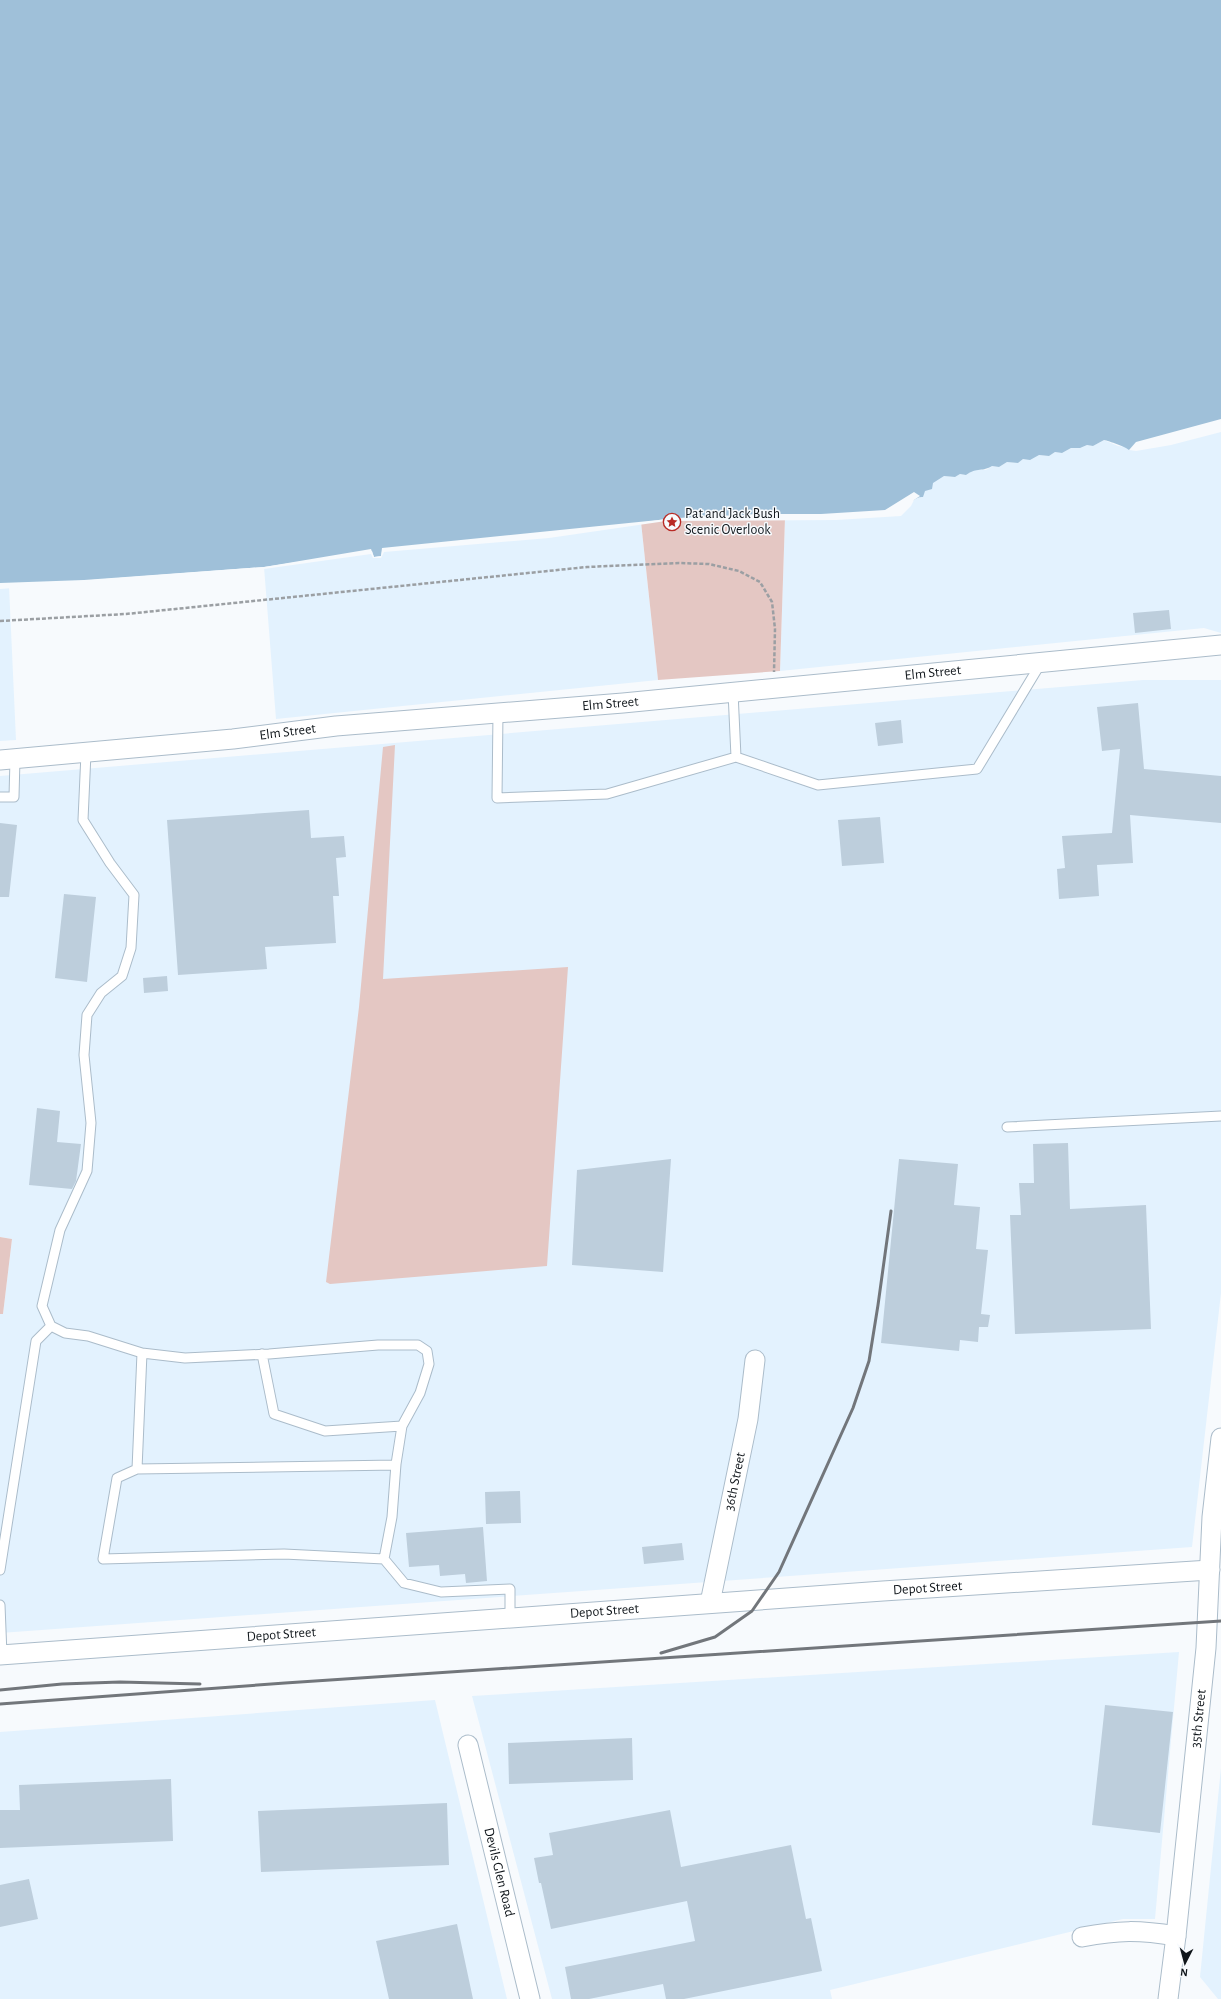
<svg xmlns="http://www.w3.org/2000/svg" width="1221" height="1999" font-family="'Alegreya Sans',sans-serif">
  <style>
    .built { fill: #e3f2fe }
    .green { fill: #e4c7c3 }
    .water { fill: #9fc0d9 }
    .pier { fill: #f7fafd }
    .building { fill: #bdcedc }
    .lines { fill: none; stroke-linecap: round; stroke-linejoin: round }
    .lane-casing { stroke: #abbcca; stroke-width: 11 }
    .street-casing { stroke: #abbcca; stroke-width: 21 }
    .path { stroke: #9b9fa3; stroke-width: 2.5; stroke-dasharray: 4 2; stroke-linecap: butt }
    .lane { stroke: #fff; stroke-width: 9 }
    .street { stroke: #fff; stroke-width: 19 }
    .rail { stroke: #72767b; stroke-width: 3 }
    .labels { text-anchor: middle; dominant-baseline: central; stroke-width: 3; stroke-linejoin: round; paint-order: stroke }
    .poi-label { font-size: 14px; fill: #10161b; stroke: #f7fafd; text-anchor: start }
    .street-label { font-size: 14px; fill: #10161b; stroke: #f7fafd }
  </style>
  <rect width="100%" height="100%" fill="#f7fafd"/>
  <path class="built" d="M1221,430V633L1204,628L780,671L785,518L913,500L938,478L944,476L955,477L960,474L966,475L975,469L986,470L992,466L999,467L1007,462L1018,463L1023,459L1038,455L1049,456L1055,452L1062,453L1071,448H1080L1087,445L1093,446L1104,440L1118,446L1125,447Z
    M641,522L658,680L276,719L264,567L382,551L548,536Z
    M9,586L16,740L0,741V587Z
    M1143,680H1221V1293L1192,1547L0,1633V1314H3L12,1239L0,1237V776Z
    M1179,1652L1155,1919H1123L830,1990L832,1999H552L472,1696Z
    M435,1700L507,1999H0V1732Z
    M1221,1768V1999H1218L1200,1977Z"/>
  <path class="green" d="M684,518H785L780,671L658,680L641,522Z
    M395,745L383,979L568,967L547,1266L330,1284L326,1282L359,1007L383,747Z
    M0,1237L12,1239L3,1314H0Z"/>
  <path class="water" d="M0,0H1221V430L1171,443L1129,450C1126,447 1109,441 1104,440L1093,446L1087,445L1080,448H1071L1062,453L1055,452L1049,456L1039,455L1030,460L1023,459L1018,463L1007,462L999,467L992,466C983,472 977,467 966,475L960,474L955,477L944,476L933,483L932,489L925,491L923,497C914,496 907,507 901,514L666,519L548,536L382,551L381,556L374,557L372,551L264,567L0,587Z"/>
  <path class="pier" d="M1221,419V432L1171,445L1136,451L1129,450L1136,442Z
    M914,492L920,496L914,500L911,506L901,516L836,520L666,521L549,538L384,552L381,558H373L371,554L264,569L0,589V583L84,580L264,567L371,549L374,557L381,556L382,548L678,518L758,514H821L885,510Z"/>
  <path class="building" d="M1169,610L1171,629L1135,633L1133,613Z
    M1138,703L1144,769L1221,776V823L1130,815L1133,863L1097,865L1099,896L1059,899L1057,869L1065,868L1062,836L1112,833L1120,749L1102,751L1097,707Z
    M901,720L903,743L878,746L875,723Z
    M309,810L311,838L344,836L346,857L336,858L339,896H333L336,943L265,947L267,969L178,975L167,820Z
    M880,817L884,863L842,866L838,820Z
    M0,823L17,825L9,897H0Z
    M64,894L96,897L87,982L55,978Z
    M167,976L168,991L144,993L143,978Z
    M37,1108L60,1111L57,1142L81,1144L76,1181L72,1189L29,1185Z
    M1068,1143L1070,1209L1146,1205L1151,1329L1015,1334L1010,1215H1021L1019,1183H1034L1033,1144Z
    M671,1159L663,1272L572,1265L577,1170Z
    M899,1159L958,1164L954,1205L980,1207L976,1249L988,1250L981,1314L990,1315L988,1327H979L978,1342L960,1340L959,1351L881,1343Z
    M520,1491L521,1523L486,1524L485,1492Z
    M483,1527L487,1581L466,1583L465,1574L440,1576L439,1565L409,1567L406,1533Z
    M682,1543L684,1560L644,1564L642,1547Z
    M1105,1705L1173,1712L1160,1833L1092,1825Z
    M632,1738L633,1780L509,1784L508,1743Z
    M171,1779L173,1841L0,1848V1810H20L19,1785Z
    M447,1803L449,1865L261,1872L258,1811Z
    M670,1810L681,1867L791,1845L806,1919L811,1918L822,1971L684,1999H666L663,1984L589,1999H571L565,1967L695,1941L687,1901L551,1929L541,1883H539L534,1858L553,1855L549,1833Z
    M29,1879L38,1919L0,1927V1885Z
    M457,1924L473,1999H389L376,1941Z"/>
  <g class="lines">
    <defs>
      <path id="lane" d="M733,692L736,757
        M498,713L497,798L607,794L736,757L818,785L977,769L1041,663
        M86,753L83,820L110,863L134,895L131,948L122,976L101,993L87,1015L84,1055L91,1123L87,1171L60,1230L42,1306L51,1326L65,1333L88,1336L142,1353L185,1358L269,1354L378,1345H418L427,1351L429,1364L420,1393L402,1426L396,1464L392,1517L384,1559L404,1583L441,1592L510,1589V1618
        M0,797H14L15,759
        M1007,1127L1221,1116
        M142,1353L137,1469L396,1465
        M262,1354L274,1414L325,1431L402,1426
        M137,1469L117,1478L103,1559L284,1554L384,1559
        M0,1570L36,1341L51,1326
        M0,1605L2,1655"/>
      <g id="street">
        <path id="s1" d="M0,760L233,739L336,726L623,703L1221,645"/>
        <path id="s2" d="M710,1603L748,1419L755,1360"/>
        <path id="s3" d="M0,1655L883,1591L1210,1570"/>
        <path id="s4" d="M468,1745L530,1999"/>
        <path d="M1082,1937C1119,1930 1139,1930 1176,1936"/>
        <path id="s5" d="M1168,1999L1176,1936L1206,1648L1212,1517L1221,1438"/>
      </g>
    </defs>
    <use href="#lane" class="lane-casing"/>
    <use href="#street" class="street-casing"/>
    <path class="path" d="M0,621L126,614L587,567L679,563L709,564L739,571L760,582L772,602L775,629L774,672"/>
    <use href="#lane" class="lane"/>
    <use href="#street" class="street"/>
    <path class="rail" d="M661,1653L715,1637L752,1611L779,1572L853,1408L869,1361L878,1305L891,1211
      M0,1690L62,1684L120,1682L200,1684
      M0,1704L285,1683L1221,1621"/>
  </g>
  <defs>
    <symbol id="sight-ring" viewBox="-11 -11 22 22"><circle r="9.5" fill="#f7fafd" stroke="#b92a25" stroke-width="1.5"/><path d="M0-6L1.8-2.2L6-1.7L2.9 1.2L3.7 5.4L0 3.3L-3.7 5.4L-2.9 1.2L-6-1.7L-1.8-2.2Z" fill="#b92a25"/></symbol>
  </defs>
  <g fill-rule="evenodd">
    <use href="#sight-ring" x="662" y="512" width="20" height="20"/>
  </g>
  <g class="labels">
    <g class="poi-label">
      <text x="685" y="514">Pat and Jack Bush<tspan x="685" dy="16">Scenic Overlook</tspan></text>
    </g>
    <g class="street-label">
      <text stroke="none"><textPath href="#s1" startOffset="937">Elm Street</textPath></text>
      <text stroke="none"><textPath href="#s1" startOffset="613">Elm Street</textPath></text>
      <text stroke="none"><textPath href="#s1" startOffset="289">Elm Street</textPath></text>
      <text stroke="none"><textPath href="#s2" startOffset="124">36th Street</textPath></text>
      <text stroke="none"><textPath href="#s3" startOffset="930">Depot Street</textPath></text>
      <text stroke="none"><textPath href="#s3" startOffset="606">Depot Street</textPath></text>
      <text stroke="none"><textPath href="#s3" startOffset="282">Depot Street</textPath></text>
      <text stroke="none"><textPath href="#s5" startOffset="282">35th Street</textPath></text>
      <text stroke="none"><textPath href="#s4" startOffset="131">Devils Glen Road</textPath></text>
    </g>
  </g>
  <g transform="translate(1185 1963) rotate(186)" stroke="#f7fafd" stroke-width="3" paint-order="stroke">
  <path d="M0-3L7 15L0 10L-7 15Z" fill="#10161b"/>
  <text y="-6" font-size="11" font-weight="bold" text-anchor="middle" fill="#10161b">N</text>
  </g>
</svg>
